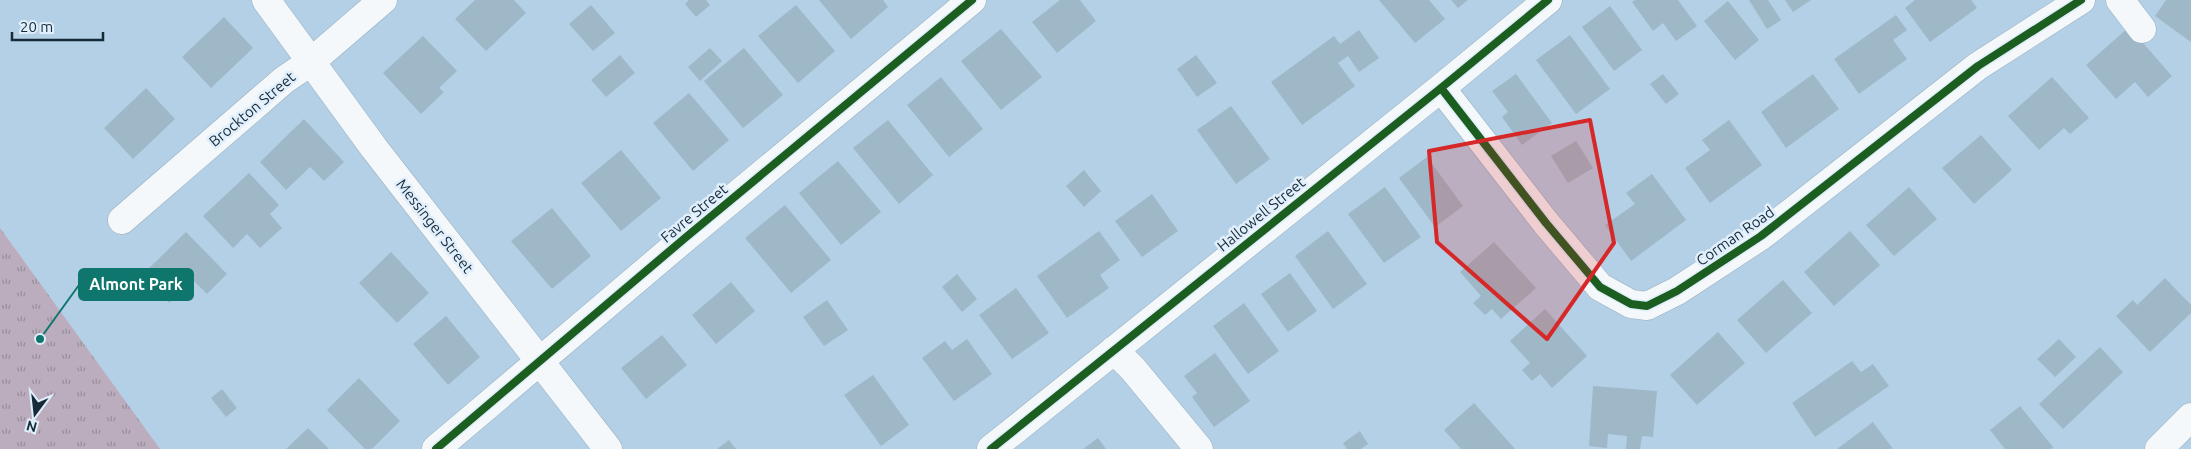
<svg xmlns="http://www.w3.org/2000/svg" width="2191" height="449" font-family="Ubuntu,sans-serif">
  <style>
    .park { fill: url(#park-tufts) }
    .building { fill: #9eb8c7 }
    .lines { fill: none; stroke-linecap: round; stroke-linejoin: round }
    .minor-casing { stroke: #98aebf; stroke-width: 29 }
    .minor { stroke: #f4f8fb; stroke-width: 28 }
    .cycleway-casing { stroke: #e0effb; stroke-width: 11 }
    .cycleway { stroke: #1b5e20; stroke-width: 8 }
    .marked { fill: #d62828; fill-opacity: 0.2; stroke: #d62828; stroke-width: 4; stroke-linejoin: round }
    .labels { text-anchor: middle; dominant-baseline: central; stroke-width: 5; stroke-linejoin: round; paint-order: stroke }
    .street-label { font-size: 15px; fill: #162a39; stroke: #e0effb }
    .leader { fill: none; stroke: #0f766e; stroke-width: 2 }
    .callout-dot { fill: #0f766e; stroke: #e0effb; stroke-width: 2 }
    .callout { fill: #0f766e; stroke: #0f766e; stroke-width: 2 }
    .callout-label { font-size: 16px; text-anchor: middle; font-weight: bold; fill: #fff }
  </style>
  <defs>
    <pattern id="park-tufts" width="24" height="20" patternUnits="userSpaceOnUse" patternTransform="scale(1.25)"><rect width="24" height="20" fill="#bbadbd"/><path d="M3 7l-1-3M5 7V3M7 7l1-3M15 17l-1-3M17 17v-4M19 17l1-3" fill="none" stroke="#978d9b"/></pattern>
  </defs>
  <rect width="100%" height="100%" fill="#b4d0e6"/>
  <path class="park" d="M0,228L160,449H0Z"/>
  <path class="building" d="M475,0H514L526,13L486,51L455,19Z
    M689,0H706L710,5L696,17L685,4Z
    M819,0H883L888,7L851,39Z
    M1060,0H1080L1096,21L1057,53L1032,22Z
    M1379,0H1429L1445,19L1415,43Z
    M1451,0H1468L1458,8Z
    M1635,0H1678L1697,26L1676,41L1663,23L1653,31L1632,2Z
    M1749,0H1768L1781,20L1767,29Z
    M1785,0H1811L1793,12Z
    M1915,0H1971L1977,8L1930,42L1905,8Z
    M2166,0H2191V42L2155,16Z
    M1728,1L1759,40L1735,60L1704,21Z
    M591,5L615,33L593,51L569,24Z
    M796,5L835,51L798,83L758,36Z
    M1610,6L1642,50L1614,71L1582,27Z
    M1896,15L1907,30L1893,40L1907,59L1859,94L1834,59Z
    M224,17L253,48L211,88L182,57Z
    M2129,27L2172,76L2148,97L2135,82L2116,99L2086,65Z
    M1001,29L1042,77L1001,110L961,61Z
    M1359,30L1379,58L1359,72L1348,56L1338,63L1355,86L1302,125L1271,82L1334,36L1340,44Z
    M1570,35L1610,89L1576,114L1536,60Z
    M423,36L457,71L439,88L444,92L421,114L383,73Z
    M710,48L722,61L700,81L688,67Z
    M744,48L783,95L743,128L704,81Z
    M620,55L635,73L606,97L591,80Z
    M1196,55L1217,83L1197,97L1177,69Z
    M1516,74L1552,123L1522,145L1502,117L1508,112L1492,91Z
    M1663,74L1679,94L1666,104L1650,84Z
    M1813,74L1839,109L1786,148L1761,112Z
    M941,77L983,129L949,157L907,105Z
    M2052,77L2089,118L2070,134L2064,128L2039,150L2008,116Z
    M146,88L175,119L133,159L104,128Z
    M689,93L729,140L693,171L653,123Z
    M1231,106L1270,159L1236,184L1197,130Z
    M304,119L344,162L324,181L310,167L286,190L260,162Z
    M888,120L933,175L899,204L853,148Z
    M1729,120L1762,165L1710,203L1685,168L1710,150L1702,140Z
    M1981,135L2012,170L1974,204L1942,168Z
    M1576,141L1593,168L1568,183L1551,156Z
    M621,150L661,198L621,231L581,183Z
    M1427,157L1463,206L1435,227L1399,178Z
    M838,161L881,212L841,245L799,193Z
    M1084,170L1101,191L1084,207L1066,186Z
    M249,173L279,205L270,214L282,228L260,248L247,234L233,248L203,216Z
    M1652,174L1686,220L1631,261L1605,225L1635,204L1626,193Z
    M1385,187L1421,237L1384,263L1348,214Z
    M1909,187L1937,219L1894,256L1866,225Z
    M1152,194L1178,231L1142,257L1115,221Z
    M785,205L831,260L791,293L745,238Z
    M552,208L591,256L552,289L511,241Z
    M1099,231L1120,260L1100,275L1109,288L1067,318L1037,276Z
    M1328,231L1367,284L1333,309L1295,256Z
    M1850,231L1880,265L1834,306L1804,272Z
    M186,232L227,274L207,294L193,280L169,303L142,275Z
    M1494,242L1536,288L1501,319L1492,309L1485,315L1473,303L1481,296L1460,272Z
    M391,252L429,293L397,323L359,283Z
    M1290,273L1317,311L1288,332L1261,294Z
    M957,274L977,299L962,312L942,287Z
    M2165,278L2191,305V313L2150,352L2116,316L2133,300L2137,305Z
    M1783,280L1812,313L1766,353L1737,320Z
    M731,282L755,311L716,344L692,315Z
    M1016,288L1049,333L1012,359L979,315Z
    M827,300L848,330L824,346L803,317Z
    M1244,303L1279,351L1248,374L1213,326Z
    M1545,309L1587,356L1552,388L1540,374L1532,381L1522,370L1530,363L1510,341Z
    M446,316L480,357L448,385L413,344Z
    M1718,332L1745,363L1697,405L1670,375Z
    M662,335L687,365L646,399L621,368Z
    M967,339L992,374L954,401L922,358L945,341L952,350Z
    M2059,339L2076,357L2055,377L2037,359Z
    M2100,347L2123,372L2063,429L2039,404Z
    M1215,353L1250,401L1214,427L1192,397L1197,393L1184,376Z
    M1852,361L1861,372L1873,364L1889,386L1815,437L1792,403Z
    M873,375L909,425L881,446L844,395Z
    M359,378L400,421L372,449H365L327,410Z
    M1593,386L1657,391L1653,437L1642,436L1640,449H1626L1627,436L1608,434L1607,448L1589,446Z
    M222,389L237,408L226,417L211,398Z
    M1474,403L1515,449H1461L1444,430Z
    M2020,406L2053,447L2051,449H2005L1990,430Z
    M1873,422L1893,449H1837Z
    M308,428L329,449H286Z
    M1360,431L1368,444L1361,449H1347L1343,443Z
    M1098,438L1106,449H1083Z
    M729,440L736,449H717Z"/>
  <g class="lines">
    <defs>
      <path id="minor" d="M266,0L374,148L608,449
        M2120,0L2142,29
        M1441,88L1546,223L1600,287L1631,304L1647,306L1677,291L1761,236L1978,66L2081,0
        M122,220L284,80L312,61L383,0
        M1114,350L1133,369L1199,449
        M436,449L685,238L972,0
        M991,449L1441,88L1548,0
        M2159,449L2191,417"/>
    </defs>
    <use href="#minor" class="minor-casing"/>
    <use href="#minor" class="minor"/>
    <defs>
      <path id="cycleway" d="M1441,88L1546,223L1600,287L1631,304L1647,306L1677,291L1761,236L1978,66L2081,0
        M436,449L685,238L972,0
        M991,449L1441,88L1548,0"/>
    </defs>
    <use href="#cycleway" class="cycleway-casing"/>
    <use href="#cycleway" class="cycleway"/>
  </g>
  <path class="marked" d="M1590,120L1614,243L1547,339L1437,242L1429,151Z"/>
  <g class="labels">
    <g class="street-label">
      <text transform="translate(252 109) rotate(-40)">Brockton Street</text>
      <text transform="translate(694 213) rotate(-40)">Favre Street</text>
      <text transform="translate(1261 214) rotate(-39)">Hallowell Street</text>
      <text transform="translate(435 226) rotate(52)">Messinger Street</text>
      <text transform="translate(1735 236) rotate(-35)">Corman Road</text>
    </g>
  </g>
  <path class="leader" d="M40 339L79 285"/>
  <circle class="callout-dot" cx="40" cy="339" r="5"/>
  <rect class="callout" x="79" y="269" width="114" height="31" rx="5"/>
  <g class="callout-label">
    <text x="136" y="290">Almont Park</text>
  </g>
  <g transform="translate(35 414) rotate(195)" stroke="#e0effb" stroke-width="4" paint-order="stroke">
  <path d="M0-4L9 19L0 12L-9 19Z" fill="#162a39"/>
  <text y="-8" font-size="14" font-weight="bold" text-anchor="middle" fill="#162a39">N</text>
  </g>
  <path d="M12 32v8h91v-8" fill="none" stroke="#162a39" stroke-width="2.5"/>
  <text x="20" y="32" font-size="15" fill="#162a39" stroke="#e0effb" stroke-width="4" paint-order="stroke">20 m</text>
</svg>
